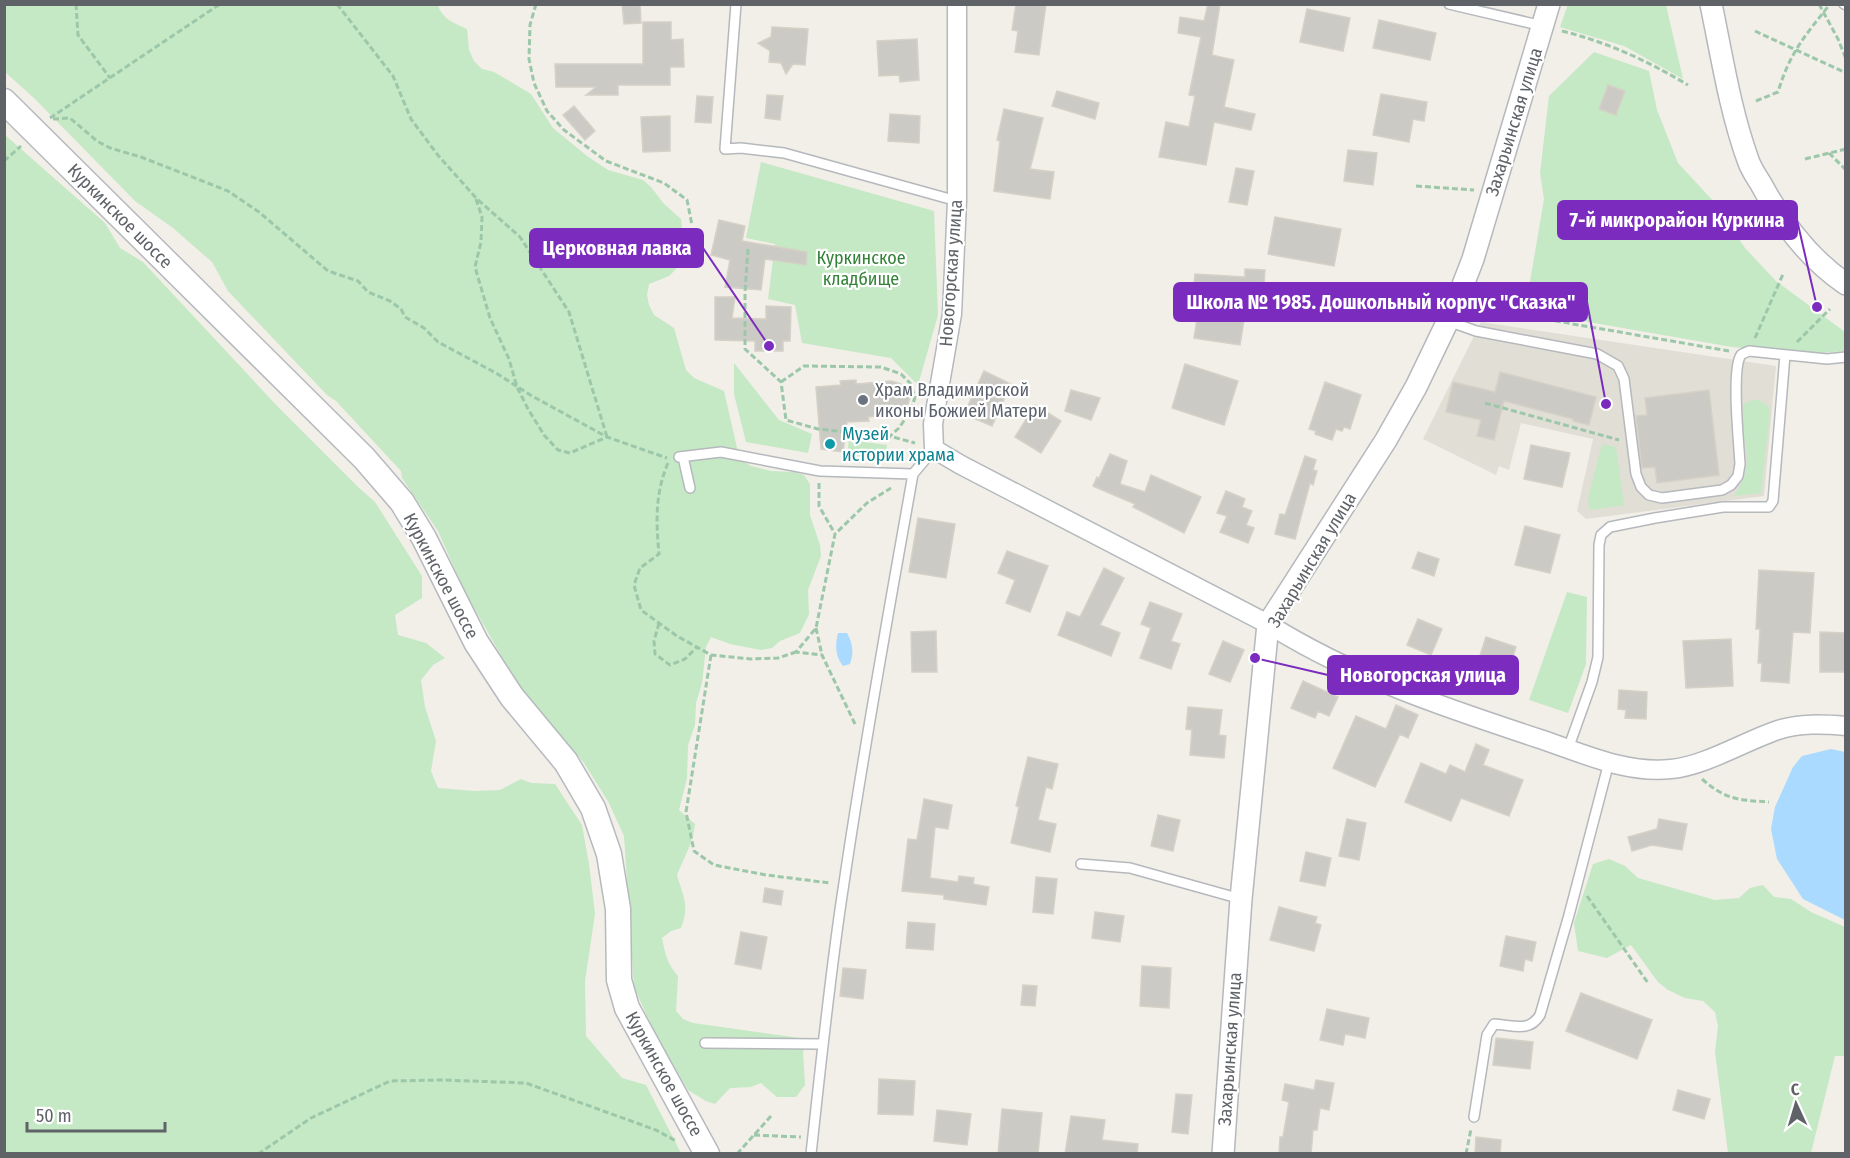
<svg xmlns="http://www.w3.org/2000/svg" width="1850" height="1158" font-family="'Fira Sans Condensed',sans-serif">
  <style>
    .education { fill: #e1ded6 }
    .green { fill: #c5e8c5 }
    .water { fill: #aadaff }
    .building { fill: #cccac5; stroke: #d6d1c6; stroke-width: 1.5 }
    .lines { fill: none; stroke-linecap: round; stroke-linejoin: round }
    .service-casing { stroke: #b5b8bc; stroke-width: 12 }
    .minor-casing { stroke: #b5b8bc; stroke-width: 21 }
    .tertiary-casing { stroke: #b5b8bc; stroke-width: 24 }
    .secondary-casing { stroke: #b6babf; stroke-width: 27 }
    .path { stroke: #9cc7a9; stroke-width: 3; stroke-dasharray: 6 3; stroke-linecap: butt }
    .service { stroke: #fff; stroke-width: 9 }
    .minor { stroke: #fff; stroke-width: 18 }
    .tertiary { stroke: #fff; stroke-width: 21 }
    .secondary { stroke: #fff; stroke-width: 24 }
    .worship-dot { fill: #6b7280; stroke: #fff; stroke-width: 2 }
    .culture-dot { fill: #0f9aa8; stroke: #fff; stroke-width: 2 }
    .labels { text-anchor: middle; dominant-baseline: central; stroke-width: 4.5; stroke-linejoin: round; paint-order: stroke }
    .street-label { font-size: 18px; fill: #5f6368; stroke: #fff }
    .park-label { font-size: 18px; fill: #348238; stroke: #fff }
    .worship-label { font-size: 18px; fill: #5b616d; stroke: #fff; text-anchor: start }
    .culture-label { font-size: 18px; fill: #0d838f; stroke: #fff; text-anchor: start }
    .leader { fill: none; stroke: #7b2cbf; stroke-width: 2 }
    .callout-dot { fill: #7b2cbf; stroke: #fff; stroke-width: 2 }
    .callout { fill: #7b2cbf; stroke: #7b2cbf; stroke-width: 2 }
    .callout-label { font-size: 20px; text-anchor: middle; font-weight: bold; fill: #fff }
  </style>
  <rect width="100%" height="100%" fill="#f1efe8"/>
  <path class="education" d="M1481,322L1776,366L1764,496L1586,519L1577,511L1593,439L1521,423L1509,470L1499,466L1496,475L1423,439Z"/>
  <path class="green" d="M1568,4L1666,5L1683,79L1624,46L1560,27Z
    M4,5H438C442,19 454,23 467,29L469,50L474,61L482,69L494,72L531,94L553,128L587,156L608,170L643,180L651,187L664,204L681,219L682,230L674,238L671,248L677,258L676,269L669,276L649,284L647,295L649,305L654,315L674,328L686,370L694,378L724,391L737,448L741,460L751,466L771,471L794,472L804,475L810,484V515L820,545L821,556L808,590L809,614L800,633L780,641L772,648L761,650L730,644L711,637L706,647L702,683L696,703L695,725L688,745L687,778L679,810L695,824C693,844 684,857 677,875C683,897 690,905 681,928L671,931L662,938C665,953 667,964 678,976L676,1011L683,1019L693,1023L807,1039L803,1052L805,1085L796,1097H777L761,1083L751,1087L730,1088L715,1104L706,1101L688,1090L657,1038L634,987L624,836L609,803L584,763L515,680L465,592L438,531L402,478L401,471L336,401L327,395L228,291L212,262L173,228L135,201L34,98L5,72Z
    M1594,52L1649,71L1657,110L1678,163L1716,204L1745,248L1776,281L1845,332V351L1820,353L1732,347L1525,311L1544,199L1540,173L1549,96Z
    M4,134L105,223L120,248L143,262L279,408L359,488L375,502L422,576V598L395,615L398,635L426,643L445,658L433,665L421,680L425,707L436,741L431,771L438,788L474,791L500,790L521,779L531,783L555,784L582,825L589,864L595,914L585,981L586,1036L622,1078L646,1085L681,1153H5Z
    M761,162L934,211L938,315L918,385L891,358L802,343L795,305L768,299L775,244L746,238Z
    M734,363L779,420L812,434L808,453L746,442L734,394Z
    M1757,399L1768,406L1770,412L1761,493L1734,496C1741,486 1747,473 1747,460C1748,441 1735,420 1745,403Z
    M849,440L887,445L885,460L847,455Z
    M1602,444L1616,447L1624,505L1590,510L1588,499Z
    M1567,592L1587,597L1586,664L1568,713L1529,700Z
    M1609,859L1625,866L1638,878L1715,900L1739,898L1750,888L1763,885L1774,897L1791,899L1811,912L1845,927V1056H1835L1811,1153H1728L1715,1052L1718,1026L1715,1012L1703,1001L1685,998L1668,990L1658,982L1631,945L1607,958L1578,951L1574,923L1593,864Z"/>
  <path class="water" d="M838,633H847C853,644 854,652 850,664L843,666C835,655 835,646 838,633Z
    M1831,749L1845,752V920L1803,899L1777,859L1771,829L1775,807L1793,767L1802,756Z"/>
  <path class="building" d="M622,4H640L641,23L624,24Z
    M1016,4H1046L1039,55L1015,52L1018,31L1012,30Z
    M1208,4H1220L1212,55L1234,60L1224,107L1255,114L1251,130L1214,122L1206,165L1159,157L1166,122L1189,127L1195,96L1189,95L1201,37L1178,33L1180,17L1204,21Z
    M1307,9L1350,18L1343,51L1300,42Z
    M1379,20L1436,33L1430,60L1373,48Z
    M643,22H671V40L683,39L684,67H670V85H618V95H586L596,87H556L555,64H643Z
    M772,27L808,29L805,65L793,64L786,74L781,63L769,62L770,51L758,43L771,37Z
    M917,39L919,80L900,82L899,75L879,76L877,41Z
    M1608,85L1625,91L1616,115L1599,109Z
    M1057,91L1099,103L1095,119L1052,106Z
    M1381,94L1427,102L1424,121L1413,119L1409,142L1373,135Z
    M767,95L783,96L780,120L765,118Z
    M697,96L713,97L711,123L695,122Z
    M574,106L595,131L585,140L563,115Z
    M1004,109L1043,118L1030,169L1054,172L1050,199L994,191L1000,141L997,140Z
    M890,114L920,116L919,143L888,141Z
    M670,116V151L643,152L641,117Z
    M1348,150L1377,153L1373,185L1344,181Z
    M1236,168L1254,171L1247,205L1229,202Z
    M1275,217L1341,229L1334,266L1268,254Z
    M719,220L745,226L742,241L807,252L806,265L765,259L761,290L725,287L730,260L711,255Z
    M1245,269L1265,270L1263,297L1248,295L1240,345L1194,338L1201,292H1193L1195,274L1245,277Z
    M715,297H735L732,318L766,319V306L791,307L790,341H783V351H755V341L715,340Z
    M1185,364L1238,381L1224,425L1172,408Z
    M984,371L1011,384L992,426L964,414Z
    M1500,372L1596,397L1589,425L1573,421V419L1504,401L1494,440L1477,436L1481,420L1446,412L1453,382L1495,392Z
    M856,380V384L891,381L901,384L906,387L910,397L907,408L898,414L868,417L869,421L847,422L843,452L821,449L816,387L841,385L840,381Z
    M1325,382L1361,395L1350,429L1344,427L1342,431L1336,429L1332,440L1315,434L1316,431L1309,429Z
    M1071,390L1100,398L1091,420L1065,411Z
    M1709,390L1719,475L1657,483L1655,467L1642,468L1636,416L1647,415L1645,398Z
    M1035,405L1061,421L1041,453L1015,437Z
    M1531,445L1570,453L1562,487L1524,479Z
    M1110,454L1127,461L1120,484L1145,492L1151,475L1201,497L1184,533L1133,507L1135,504L1093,486L1097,477L1099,478Z
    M1305,456L1316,460L1313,470L1317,471L1313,485L1310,483L1295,539L1275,534L1280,514L1285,515Z
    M1226,491L1245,499L1242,507L1252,511L1246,525L1254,528L1248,543L1220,532L1227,516L1217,513Z
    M918,518L955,524L946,578L909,572Z
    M1525,526L1560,535L1550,573L1515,565Z
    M1007,551L1048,566L1030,612L1006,603L1015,580L998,573Z
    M1418,552L1439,559L1434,576L1412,568Z
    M1104,568L1124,578L1100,625L1120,633L1111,656L1058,635L1067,612L1080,617Z
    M1759,570L1814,573L1810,633L1793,632L1789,683L1761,681L1762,663H1758L1760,629H1756Z
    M1150,602L1182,614L1171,641L1180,644L1171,669L1140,658L1151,628L1141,624Z
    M1418,619L1442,629L1431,655L1407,645Z
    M936,631L937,672H912L911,632Z
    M1820,632L1845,633V672H1820Z
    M1486,637L1516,647L1506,678L1476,668Z
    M1731,639L1733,686L1686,688L1683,641Z
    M1223,641L1244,650L1230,682L1209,674Z
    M1303,681L1338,697L1329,716L1318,711L1315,718L1291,708Z
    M1619,690L1647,692L1646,719L1625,718L1626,710L1618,709Z
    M1396,705L1418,715L1408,738L1400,734L1375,787L1333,768L1356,716L1386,729Z
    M1188,707L1222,710L1219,735L1226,736L1224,758L1190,755L1192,730L1186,729Z
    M1476,744L1489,750L1483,765L1523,780L1509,816L1461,798L1451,821L1405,802L1421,763L1446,774L1450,765L1465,772Z
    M1028,757L1058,764L1052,789L1046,787L1038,820L1056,824L1050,852L1011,843L1019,807L1016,806Z
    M924,799L952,805L948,829L935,827L930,878L958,882L959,876L974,878L973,884L989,887L986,905L944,899V895L902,891L908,839L917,840Z
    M1158,815L1180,820L1173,851L1151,846Z
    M1347,819L1366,823L1359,860L1339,856Z
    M1659,819L1687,824L1682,850L1652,845L1632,851L1628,837L1657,829Z
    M1306,852L1331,858L1325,886L1300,881Z
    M1036,877L1057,879L1053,914L1033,912Z
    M765,888L783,891L781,905L763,902Z
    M1279,907L1317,917L1315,923L1321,925L1314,951L1270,940Z
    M1095,912L1124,916L1120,942L1092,938Z
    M908,922L935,924L933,950L906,948Z
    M741,932L767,937L761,969L735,964Z
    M1506,936L1536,942L1532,961L1525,959L1523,971L1500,966Z
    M1142,966L1171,968L1169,1008L1140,1006Z
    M843,968L866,970L863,999L840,996Z
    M1023,985L1037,986L1035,1006L1021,1005Z
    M1581,993L1652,1020L1637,1059L1566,1031Z
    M1327,1009L1369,1018L1365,1038L1345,1034L1343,1045L1320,1040Z
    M1496,1038L1533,1042L1530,1069L1493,1065Z
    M879,1079L915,1081L913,1115L878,1114Z
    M1316,1080L1334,1083L1329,1110L1320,1108L1317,1130H1313L1311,1154H1279L1280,1137H1283L1289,1102L1282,1100L1285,1084L1314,1090Z
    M1678,1090L1710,1099L1704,1119L1673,1110Z
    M1176,1094L1192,1095L1188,1134L1172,1132Z
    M1002,1109L1042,1113L1038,1154H998Z
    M937,1110L971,1114L967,1145L934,1141Z
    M1071,1116L1105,1120L1102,1140L1138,1144L1137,1154H1065Z
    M1476,1137L1501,1140L1500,1154H1475Z"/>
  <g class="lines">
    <defs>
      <path id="service" d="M736,4L725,149L741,148L784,153L957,201
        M1449,4L1543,26
        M1844,4L1846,5
        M1448,321L1476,331L1597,354L1618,366L1624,379L1636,474L1641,487L1649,495L1662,498L1722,490L1731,485L1738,476L1740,464C1739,444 1731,369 1741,355C1743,353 1747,352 1749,351L1827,359L1846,357
        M679,457L721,452L820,471L913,474
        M683,457L690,488
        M1568,749L1592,682L1598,657L1599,545L1601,535L1610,527L1655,518L1723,507H1769L1773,501L1785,355
        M1081,864L1130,868L1241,899
        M705,1043L822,1044
        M1474,1117L1487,1035L1494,1024C1513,1025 1529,1033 1540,1015L1569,915L1609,762
        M811,1154C821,1063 830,973 844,883C864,746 889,610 913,474L934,449"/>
      <path id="minor" d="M957,4V201L952,314L933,424L934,449L961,465L1268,624C1352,677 1446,708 1540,739C1582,753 1626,774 1671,769C1705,766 1745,741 1778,730C1800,723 1823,724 1846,726"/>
      <path id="tertiary" d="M1711,4C1722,57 1730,110 1748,160C1751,169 1756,176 1761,184C1782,223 1809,259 1846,284
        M1223,1154L1241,899L1268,624L1386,440L1416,387L1454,308L1473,259L1549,4"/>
      <path id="secondary" d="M4,101L364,458L402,502L424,538L476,642L512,697L566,762L593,808L609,854L618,909L619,980L627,1008L707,1154"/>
    </defs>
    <use href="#service" class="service-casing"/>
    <use href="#minor" class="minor-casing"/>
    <use href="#tertiary" class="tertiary-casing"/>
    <use href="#secondary" class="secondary-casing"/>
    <path class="path" d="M76,4L78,35L110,78
      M337,4L393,76L411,119L437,154L476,198L520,237L569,312L607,437
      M536,4L530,25L529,59L534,83L547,111L564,130L606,161L664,183L687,200L692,225
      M1819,4L1838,39L1846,59
      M1562,31C1607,42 1648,61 1688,85
      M1755,31L1846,73
      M1756,101L1778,92C1790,52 1805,36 1830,4
      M50,118L220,4
      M53,119L70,118L97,141L110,148L141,157L228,191L259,212L328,271L358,281L368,292L390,301L401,309L405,317L424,328L438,342L496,373L532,396L607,437L667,458
      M1829,153L1846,170
      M1805,159L1846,149
      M4,161L21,146
      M1416,186L1474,190
      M476,199L482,217L481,242L475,267L490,318L509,359L517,387L528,409L544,435L558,450L570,453L607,437
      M1845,215H1846
      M748,249L745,292V349L781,382L786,420L818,429L893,437L915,443
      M1475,307L1729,351
      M1755,338L1783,274
      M1797,342L1830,309
      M781,382L804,366L881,367L901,374L910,383L915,397L911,410L899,428L889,437
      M1485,403L1619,440
      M668,463C655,493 656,522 659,554L640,568L634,585L641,610L677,636L711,655L751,659L778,658L796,652
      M819,483V506L835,534
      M659,623L654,641L655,654L670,665L685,659L697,647
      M816,628L822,655
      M711,655L686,812L694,851L714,865L766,875L830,883
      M855,724L822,655L796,652L816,628L835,534L867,503L891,488
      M1702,779C1726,800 1738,800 1769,802
      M1587,896L1648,983
      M754,1135L801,1137
      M258,1154L311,1118L390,1081L443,1080L526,1083L656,1130L676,1141
      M737,1154L771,1116
      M1466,1154L1471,1129"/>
    <use href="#service" class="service"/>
    <use href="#minor" class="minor"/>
    <use href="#tertiary" class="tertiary"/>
    <use href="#secondary" class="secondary"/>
  </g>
  <circle class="worship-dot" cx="863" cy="400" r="6"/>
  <circle class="culture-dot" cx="830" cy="444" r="6"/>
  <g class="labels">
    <g class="street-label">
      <text transform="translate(1514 122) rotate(-73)">Захарьинская улица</text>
      <text transform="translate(120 216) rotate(45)">Куркинское шоссе</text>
      <text transform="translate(951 273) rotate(-86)">Новогорская улица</text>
      <text transform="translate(1312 560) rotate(-59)">Захарьинская улица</text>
      <text transform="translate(441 576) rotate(62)">Куркинское шоссе</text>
      <text transform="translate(1230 1049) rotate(-86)">Захарьинская улица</text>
      <text transform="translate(664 1074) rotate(61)">Куркинское шоссе</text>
    </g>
    <g class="park-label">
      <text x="861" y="258">Куркинское<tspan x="861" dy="21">кладбище</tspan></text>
    </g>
    <g class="worship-label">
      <text x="875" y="390">Храм Владимирской<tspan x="875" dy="21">иконы Божией Матери</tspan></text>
    </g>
    <g class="culture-label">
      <text x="842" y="434">Музей<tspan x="842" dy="21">истории храма</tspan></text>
    </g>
  </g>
  <path class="leader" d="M1817 307L1797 220M769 346L703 248M1606 404L1587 302M1255 658L1328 675"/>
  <g class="callout-dot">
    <circle cx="1817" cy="307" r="6"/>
    <circle cx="769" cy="346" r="6"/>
    <circle cx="1606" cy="404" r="6"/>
    <circle cx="1255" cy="658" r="6"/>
  </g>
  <g class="callout">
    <rect x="1558" y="201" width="239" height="38" rx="6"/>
    <rect x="530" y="229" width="173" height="38" rx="6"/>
    <rect x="1174" y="283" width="413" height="38" rx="6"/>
    <rect x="1328" y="656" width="190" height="38" rx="6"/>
  </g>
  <g class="callout-label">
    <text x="1677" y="227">7-й микрорайон Куркина</text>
    <text x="617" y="255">Церковная лавка</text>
    <text x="1381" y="309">Школа № 1985. Дошкольный корпус "Сказка"</text>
    <text x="1423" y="682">Новогорская улица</text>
  </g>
  <rect width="1850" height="1158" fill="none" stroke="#5f6368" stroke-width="12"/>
  <g transform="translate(1796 1104) rotate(356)" stroke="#ffffff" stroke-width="4.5" paint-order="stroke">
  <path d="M0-4.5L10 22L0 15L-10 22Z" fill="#5f6368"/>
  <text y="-9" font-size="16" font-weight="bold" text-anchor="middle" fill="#5f6368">С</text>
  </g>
  <path d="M27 1122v9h138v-9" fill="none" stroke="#5f6368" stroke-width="3"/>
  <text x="36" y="1122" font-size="18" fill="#5f6368" stroke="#ffffff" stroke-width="4.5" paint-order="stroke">50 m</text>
</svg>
